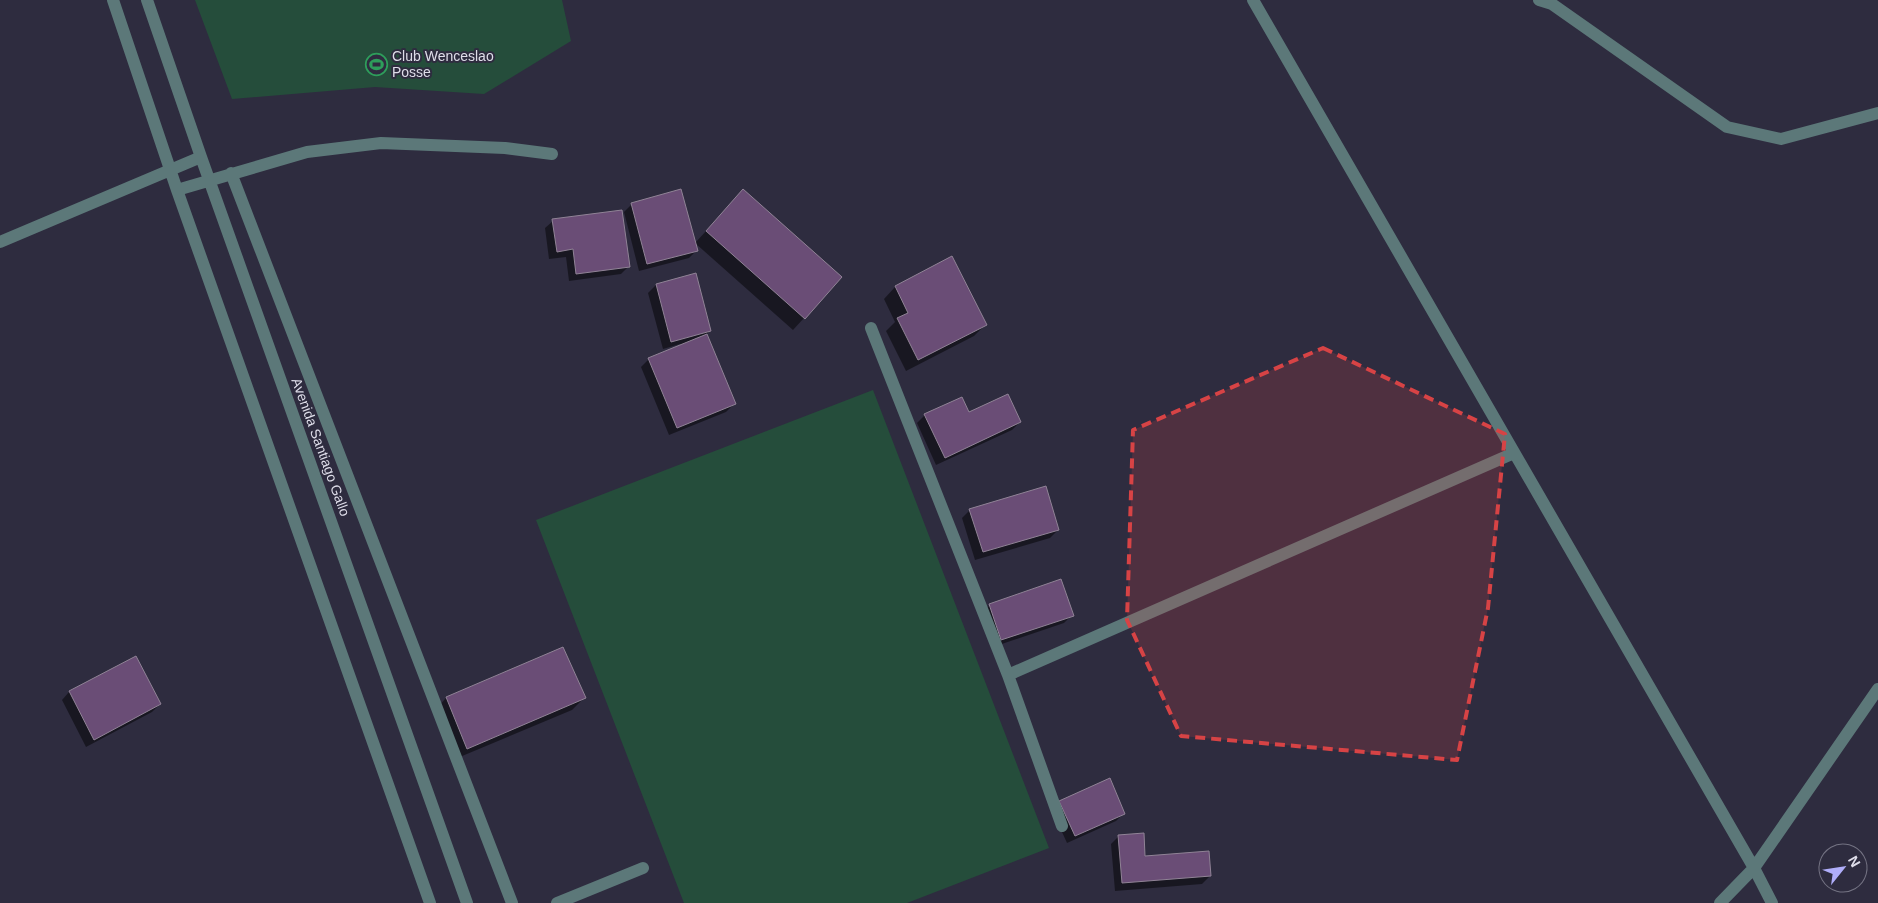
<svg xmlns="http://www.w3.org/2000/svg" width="1878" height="903" font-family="Helvetica,sans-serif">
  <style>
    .pitch { fill: #254d3b }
    .shadow { fill: #0007 }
    .building { fill: #6a4d76; stroke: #908396 }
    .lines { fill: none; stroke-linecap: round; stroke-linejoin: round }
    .minor { stroke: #5c7879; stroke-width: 12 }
    .marked { fill: #d74345; fill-opacity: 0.2; stroke: #d74345; stroke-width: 4; stroke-dasharray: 10 6; stroke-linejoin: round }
    .labels { text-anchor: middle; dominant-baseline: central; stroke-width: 4; stroke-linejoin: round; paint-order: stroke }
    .poi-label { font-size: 14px; fill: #dedde9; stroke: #2e2c3f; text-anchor: start }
    .street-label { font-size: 14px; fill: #dedde9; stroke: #2e2c3f }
  </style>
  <rect width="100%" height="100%" fill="#2e2c3f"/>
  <path class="pitch" d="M195,0H562L571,41L484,94L375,87L232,99Z
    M873,390L1049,848L907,903H684L536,520Z"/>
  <path class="shadow" d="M743,191L804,318L793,330L695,243Z
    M632,204L697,250L689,258L639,271L624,212Z
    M553,221L629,266L621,274L569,281L566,257L549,259L545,228Z
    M952,258L985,325L974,336L906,371L886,331L895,322L884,299L895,287Z
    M695,275L710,330L706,335L734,404L726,412L669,435L641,367L649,359L680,346V344L663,349L648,293L656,285Z
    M969,414L1020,422L1012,430L936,465L917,423L925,415Z
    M970,510L1058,530L1050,538L975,560L962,518Z
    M990,605L1072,615L1064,623L993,647L982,613Z
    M563,648L584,698L572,710L455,759L435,710L446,698Z
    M69,692L160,704L152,712L86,747L62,700Z
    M1060,802L1124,813L1116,821L1067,843L1052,810Z
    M1119,836L1144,858L1210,876L1202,884L1115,891L1111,844Z"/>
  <path class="building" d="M681,189L698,251L647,264L631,203Z
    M743,189L842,277L805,319L706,231Z
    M622,210L630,267L576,274L573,249L557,252L552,219Z
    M952,256L987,325L918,360L897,318L908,313L895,286Z
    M696,273L711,331L671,342L656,284Z
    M707,334L736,404L677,428L648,358Z
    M1008,394L1021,422L945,458L924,414L962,397L969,412Z
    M1046,486L1059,530L983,552L969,509Z
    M1061,579L1074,616L1001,640L989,604Z
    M563,647L586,698L467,749L446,697Z
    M136,656L161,704L94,740L69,691Z
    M1110,778L1125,814L1075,836L1059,801Z
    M1144,833L1145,856L1209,851L1211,876L1122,883L1118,835Z"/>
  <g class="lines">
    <path class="minor" d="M113,0L177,190L430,903
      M147,0L201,157L467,903
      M1253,0L1754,868L1772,903
      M1539,0L1552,4L1727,127L1781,139L1878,113
      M231,173L512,903
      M177,190L307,152L381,143L505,148L552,154
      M0,242L201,157
      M871,328L1008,675L1062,826
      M1008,675L1514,453
      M557,903L643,868
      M1720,903L1754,868L1878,689"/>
  </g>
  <path class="marked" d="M1323,348L1505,434L1488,608L1457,760L1181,736L1127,620L1133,430Z"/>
  <defs>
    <symbol id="stadium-ring" viewBox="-11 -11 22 22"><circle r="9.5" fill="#2e2c3f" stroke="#2e9e5b" stroke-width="1.5"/><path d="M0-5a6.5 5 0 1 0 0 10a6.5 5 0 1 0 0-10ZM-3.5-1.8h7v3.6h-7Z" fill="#2e9e5b"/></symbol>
  </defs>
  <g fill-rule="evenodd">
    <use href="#stadium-ring" x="364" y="52" width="25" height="25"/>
  </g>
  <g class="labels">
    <g class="poi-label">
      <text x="392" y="56">Club Wenceslao<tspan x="392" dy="16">Posse</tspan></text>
    </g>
    <g class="street-label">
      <text transform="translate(321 447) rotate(70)">Avenida Santiago Gallo</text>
    </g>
  </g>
  <g transform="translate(1843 868) rotate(60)"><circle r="24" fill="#2e2c3f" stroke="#747383"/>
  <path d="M0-4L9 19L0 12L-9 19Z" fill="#b0aefa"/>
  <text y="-8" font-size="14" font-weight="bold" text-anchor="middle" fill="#dedde9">N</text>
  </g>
</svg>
